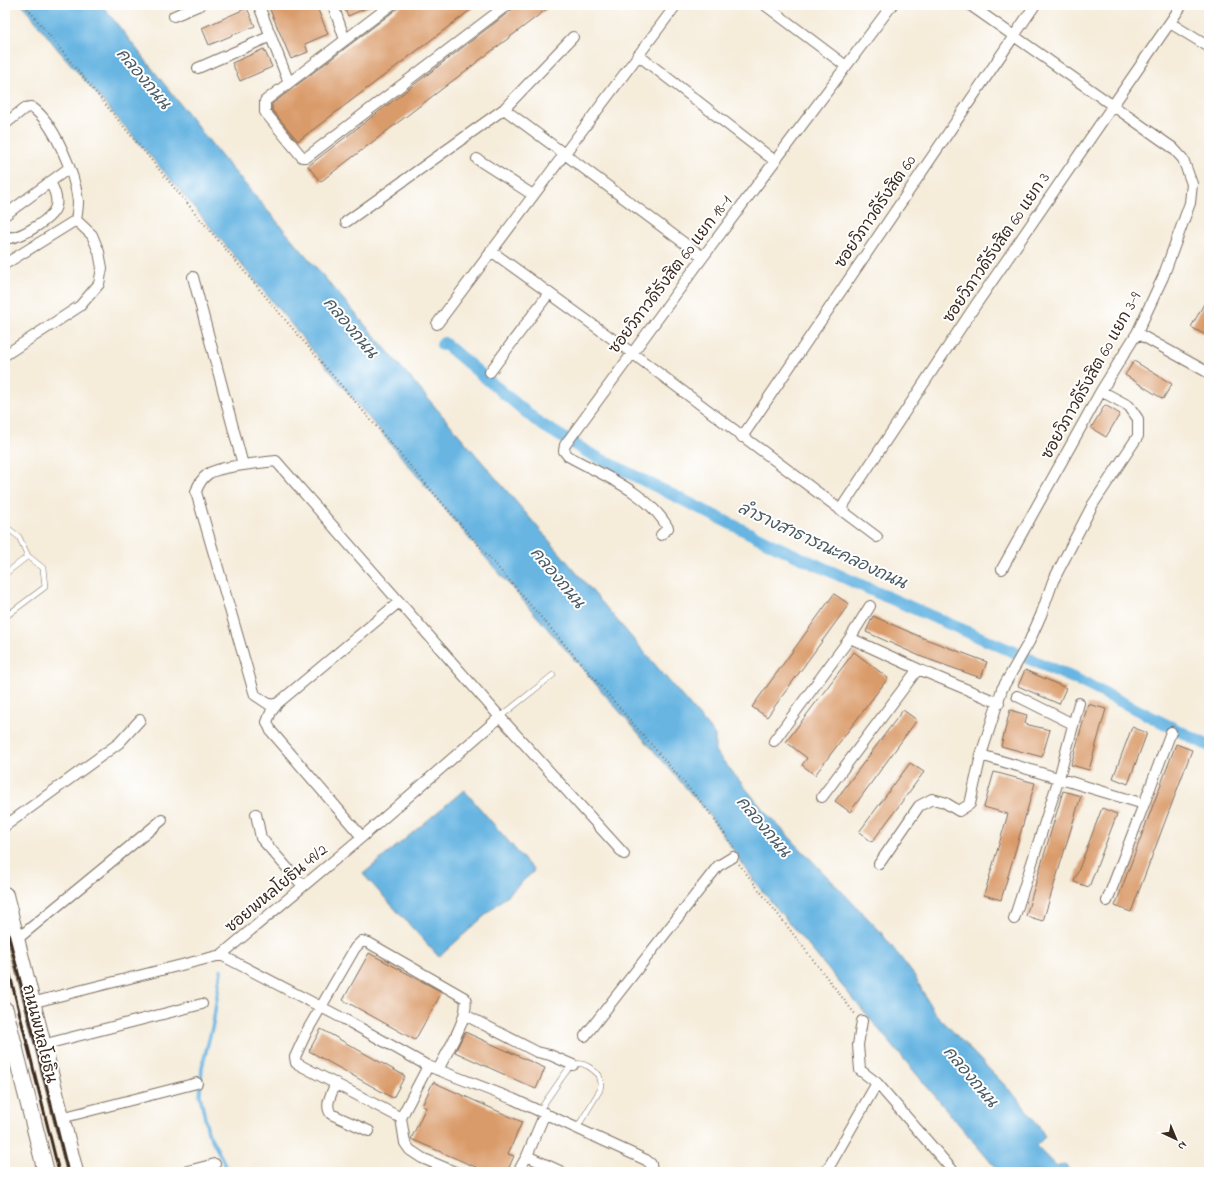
<svg xmlns="http://www.w3.org/2000/svg" width="1214" height="1177" font-family="'Indie Flower','Playpen Sans Thai',sans-serif">
  <style>
    .water { fill: #68b5e2; stroke: #527080 }
    .lines { fill: none; stroke-linecap: round; stroke-linejoin: round }
    .stream { stroke: #68b5e2; stroke-width: 3.5 }
    .canal { stroke: #68b5e2; stroke-width: 12 }
    .building { fill: #da9b6a }
    .lane-casing { stroke: #7c6e60; stroke-width: 6 }
    .street-casing { stroke: #7c6e60; stroke-width: 12 }
    .primary-casing { stroke: #7c6e60; stroke-width: 18 }
    .path { stroke: #7c6e60; stroke-width: 2; stroke-dasharray: 1 3; stroke-linecap: butt }
    .lane { stroke: #fff; stroke-width: 5 }
    .street { stroke: #fff; stroke-width: 10 }
    .primary { stroke: #fff; stroke-width: 16 }
    .rail { stroke: #3b2a1e; stroke-width: 3 }
    .labels { text-anchor: middle; dominant-baseline: central; stroke-width: 4; stroke-linejoin: round; paint-order: stroke }
    .street-label { font-size: 16px; fill: #3b2a1e; stroke: #fff }
    .water-label { font-size: 17px; font-style: italic; fill: #4b5b63; stroke: #fff }
  </style>
  <rect width="100%" height="100%" fill="#fff"/>
  <filter id="ink" filterUnits="userSpaceOnUse"><feTurbulence type="fractalNoise" baseFrequency=".025" numOctaves="2"/><feDisplacementMap in="SourceGraphic" scale="8" xChannelSelector="R" yChannelSelector="G"/><feConvolveMatrix kernelMatrix="1 2 1 2 8 2 1 2 1" color-interpolation-filters="sRGB"/></filter>
  <filter id="wash" filterUnits="userSpaceOnUse"><feTurbulence type="fractalNoise" baseFrequency=".012" numOctaves="4" result="noise"/><feDisplacementMap in="SourceGraphic" scale="16" xChannelSelector="R" yChannelSelector="G"/><feGaussianBlur stdDeviation="0.9" result="paint"/><feColorMatrix in="noise" values="0 0 0 0 0 0 0 0 0 0 0 0 0 0 0 0 0 1.4 0 .05"/><feComposite in="paint" operator="in"/></filter>
  <g filter="url(#wash)">
    <rect width="100%" height="100%" fill="#f5ecda"/>
    <path class="water" d="M23,5H102L221,156L715,735V751L766,813L879,930L914,975L933,1011L1018,1099L1039,1126L1045,1137L1036,1146L1057,1167L1064,1164L1071,1172H999L758,886L707,812L473,543L177,187L55,46Z
      M464,790L534,871L439,957L363,874Z"/>
    <g class="lines">
      <path class="stream" d="M221,970L213,1024L202,1067L200,1095L208,1132L229,1172"/>
      <path class="canal" d="M442,345L444,343L539,423L589,453L773,545L876,592L1080,681L1209,746"/>
    </g>
    <g id="blocks">
      <path class="building" d="M268,5H316L328,34L305,44L308,52L291,59Z
        M343,5H373L348,16Z
        M402,5H477L298,141L272,110V104Z
        M518,5H552L320,182L308,166Z
        M247,8L255,26L209,45L202,28Z
        M264,49L272,67L240,81L232,63Z
        M1209,295V337L1191,327Z
        M1134,361L1172,384L1163,399L1125,375Z
        M1105,405L1120,414L1106,437L1091,428Z
        M834,594L849,604L767,717L752,707Z
        M873,616L923,638L987,662L981,678L922,657L866,632Z
        M854,652L888,678L815,775L802,765L807,758L786,742Z
        M1025,670L1066,688L1059,704L1018,686Z
        M1088,704L1106,709L1089,770L1071,765Z
        M903,710L917,720L850,812L835,801Z
        M1010,710L1027,715L1025,724L1050,730L1042,757L1001,746Z
        M1132,727L1147,733L1128,784L1113,778Z
        M1176,744L1192,750L1131,912L1115,906Z
        M910,763L924,772L872,842L859,832Z
        M994,772L1035,783L1001,900L984,895L1008,814L984,807Z
        M1063,791L1081,796L1043,921L1026,916Z
        M1102,808L1117,814L1089,887L1074,882Z
        M369,953L442,992L415,1040L343,1000Z
        M321,1029L405,1076L393,1098L309,1051Z
        M465,1032L545,1068L536,1089L455,1052Z
        M433,1082L522,1122L508,1154L514,1156L507,1172H487L411,1139L426,1107L422,1106Z"/>
    </g>
  </g>
  <g filter="url(#ink)">
    <use href="#blocks" fill-opacity="0" stroke="#7c6e60" stroke-width="1"/>
    <g class="lines">
      <defs>
        <path id="lane" d="M5,532L9,529L19,537L28,556L43,568L45,587L5,617
          M5,574L28,556
          M500,717L553,675
          M539,1111C546,1101 552,1092 559,1082C572,1062 579,1056 599,1075L601,1083L600,1090L577,1128"/>
        <path id="street" d="M333,5L345,40
          M391,5L265,101V112L302,157H307L507,5
          M765,5L846,66
          M970,5L1173,148L1183,159L1192,184L1190,203L1163,277L1137,333L1101,391L1002,569
          M259,6L289,83
          M174,16L200,5
          M1170,23L1209,47
          M638,55L775,161
          M198,68L271,36
          M504,109L703,257
          M5,124L25,108L31,107C54,121 75,175 78,201C78,207 77,214 76,220
          M477,159L533,195
          M5,215L69,168
          M346,222L504,109L573,37
          M5,235L10,238C23,236 53,219 56,206C58,197 54,189 50,182
          M491,251L632,353L877,537
          M5,264L76,220
          M193,277L243,465
          M437,324L676,5
          M1137,333L1209,373
          M5,355L80,306L99,284L102,268L99,252L92,235L76,220
          M490,372L549,293
          M742,437L1035,5
          M840,510L975,306L1182,5
          M661,535L668,528C648,492 602,475 568,456L564,451L565,445L703,257L892,5
          M399,602L278,703L270,705L255,695L251,682L196,492C198,485 201,479 208,474C219,466 261,463 276,461L500,717L624,854
          M850,638L918,669
          M1017,696L1073,724
          M278,703L271,712L267,722L271,731L362,837
          M774,741L850,638L870,606
          M981,755L1144,804L1171,732
          M822,797L918,669L999,703
          M256,814L261,838L303,886
          M5,826L119,743L140,720
          M879,864L919,806L932,799L944,802L959,811L970,804L981,755L1002,689L1029,642L1041,615L1053,581L1093,504L1138,436V419L1129,406L1101,391
          M1107,901L1144,804
          M1014,919L1059,778L1079,703
          M16,940L162,820
          M221,955L344,1019L428,1066L513,1099L646,1160L651,1164L652,1172
          M31,1003L221,955L362,837L500,717
          M465,1015L537,1052L550,1055L573,1065
          M862,1021L858,1045L860,1070L877,1083L954,1172
          M585,1036L718,866L733,857
          M42,1045L202,1004
          M428,1066L401,1118L405,1143L410,1150L422,1158L455,1172
          M336,1083C332,1093 324,1105 331,1114L369,1131
          M545,1113L527,1156L562,1172
          M61,1118L197,1083
          M401,1118L296,1063L295,1057L307,1031L355,948L362,941L369,943L465,998C470,1017 447,1051 438,1070
          M184,1172L215,1164
          M518,1172L527,1156
          M826,1172L877,1083"/>
        <path id="primary" d="M5,895L75,1172
          M5,1010L46,1172"/>
      </defs>
      <use href="#lane" class="lane-casing"/>
      <use href="#street" class="street-casing"/>
      <use href="#primary" class="primary-casing"/>
      <path class="path" d="M25,5C244,279 477,542 706,808L734,847
        M739,864L855,1014"/>
      <use href="#lane" class="lane"/>
      <use href="#street" class="street"/>
      <use href="#primary" class="primary"/>
      <path class="rail" d="M5,921L68,1172
        M5,955L59,1172"/>
    </g>
  </g>
  <g class="labels">
    <g class="street-label">
      <text transform="translate(876 212) rotate(-56)">ซอยวิภาวดีรังสิต 60</text>
      <text transform="translate(997 248) rotate(-56)">ซอยวิภาวดีรังสิต 60 แยก 3</text>
      <text transform="translate(671 275) rotate(-53)">ซอยวิภาวดีรังสิต 60 แยก 18-1</text>
      <text transform="translate(1092 376) rotate(-61)">ซอยวิภาวดีรังสิต 60 แยก 3-9</text>
      <text transform="translate(277 889) rotate(-40)">ซอยพหลโยธิน 49/2</text>
      <text transform="translate(39 1034) rotate(76)">ถนนพหลโยธิน</text>
    </g>
    <g class="water-label">
      <text transform="translate(143 79) rotate(50)">คลองถนน</text>
      <text transform="translate(350 328) rotate(50)">คลองถนน</text>
      <text transform="translate(822 546) rotate(25)">ลำรางสาธารณะคลองถนน</text>
      <text transform="translate(557 578) rotate(50)">คลองถนน</text>
      <text transform="translate(763 827) rotate(50)">คลองถนน</text>
      <text transform="translate(970 1077) rotate(50)">คลองถนน</text>
    </g>
  </g>
  <rect width="1214" height="1177" fill="none" stroke="#fff" stroke-width="20"/>
  <g transform="translate(1176 1139) rotate(136)" stroke="#ffffff" stroke-width="3" paint-order="stroke">
  <path d="M0-3L7 15L0 10L-7 15Z" fill="#3b2a1e"/>
  <text y="-6" font-size="11" font-weight="bold" text-anchor="middle" fill="#3b2a1e">N</text>
  </g>
</svg>
